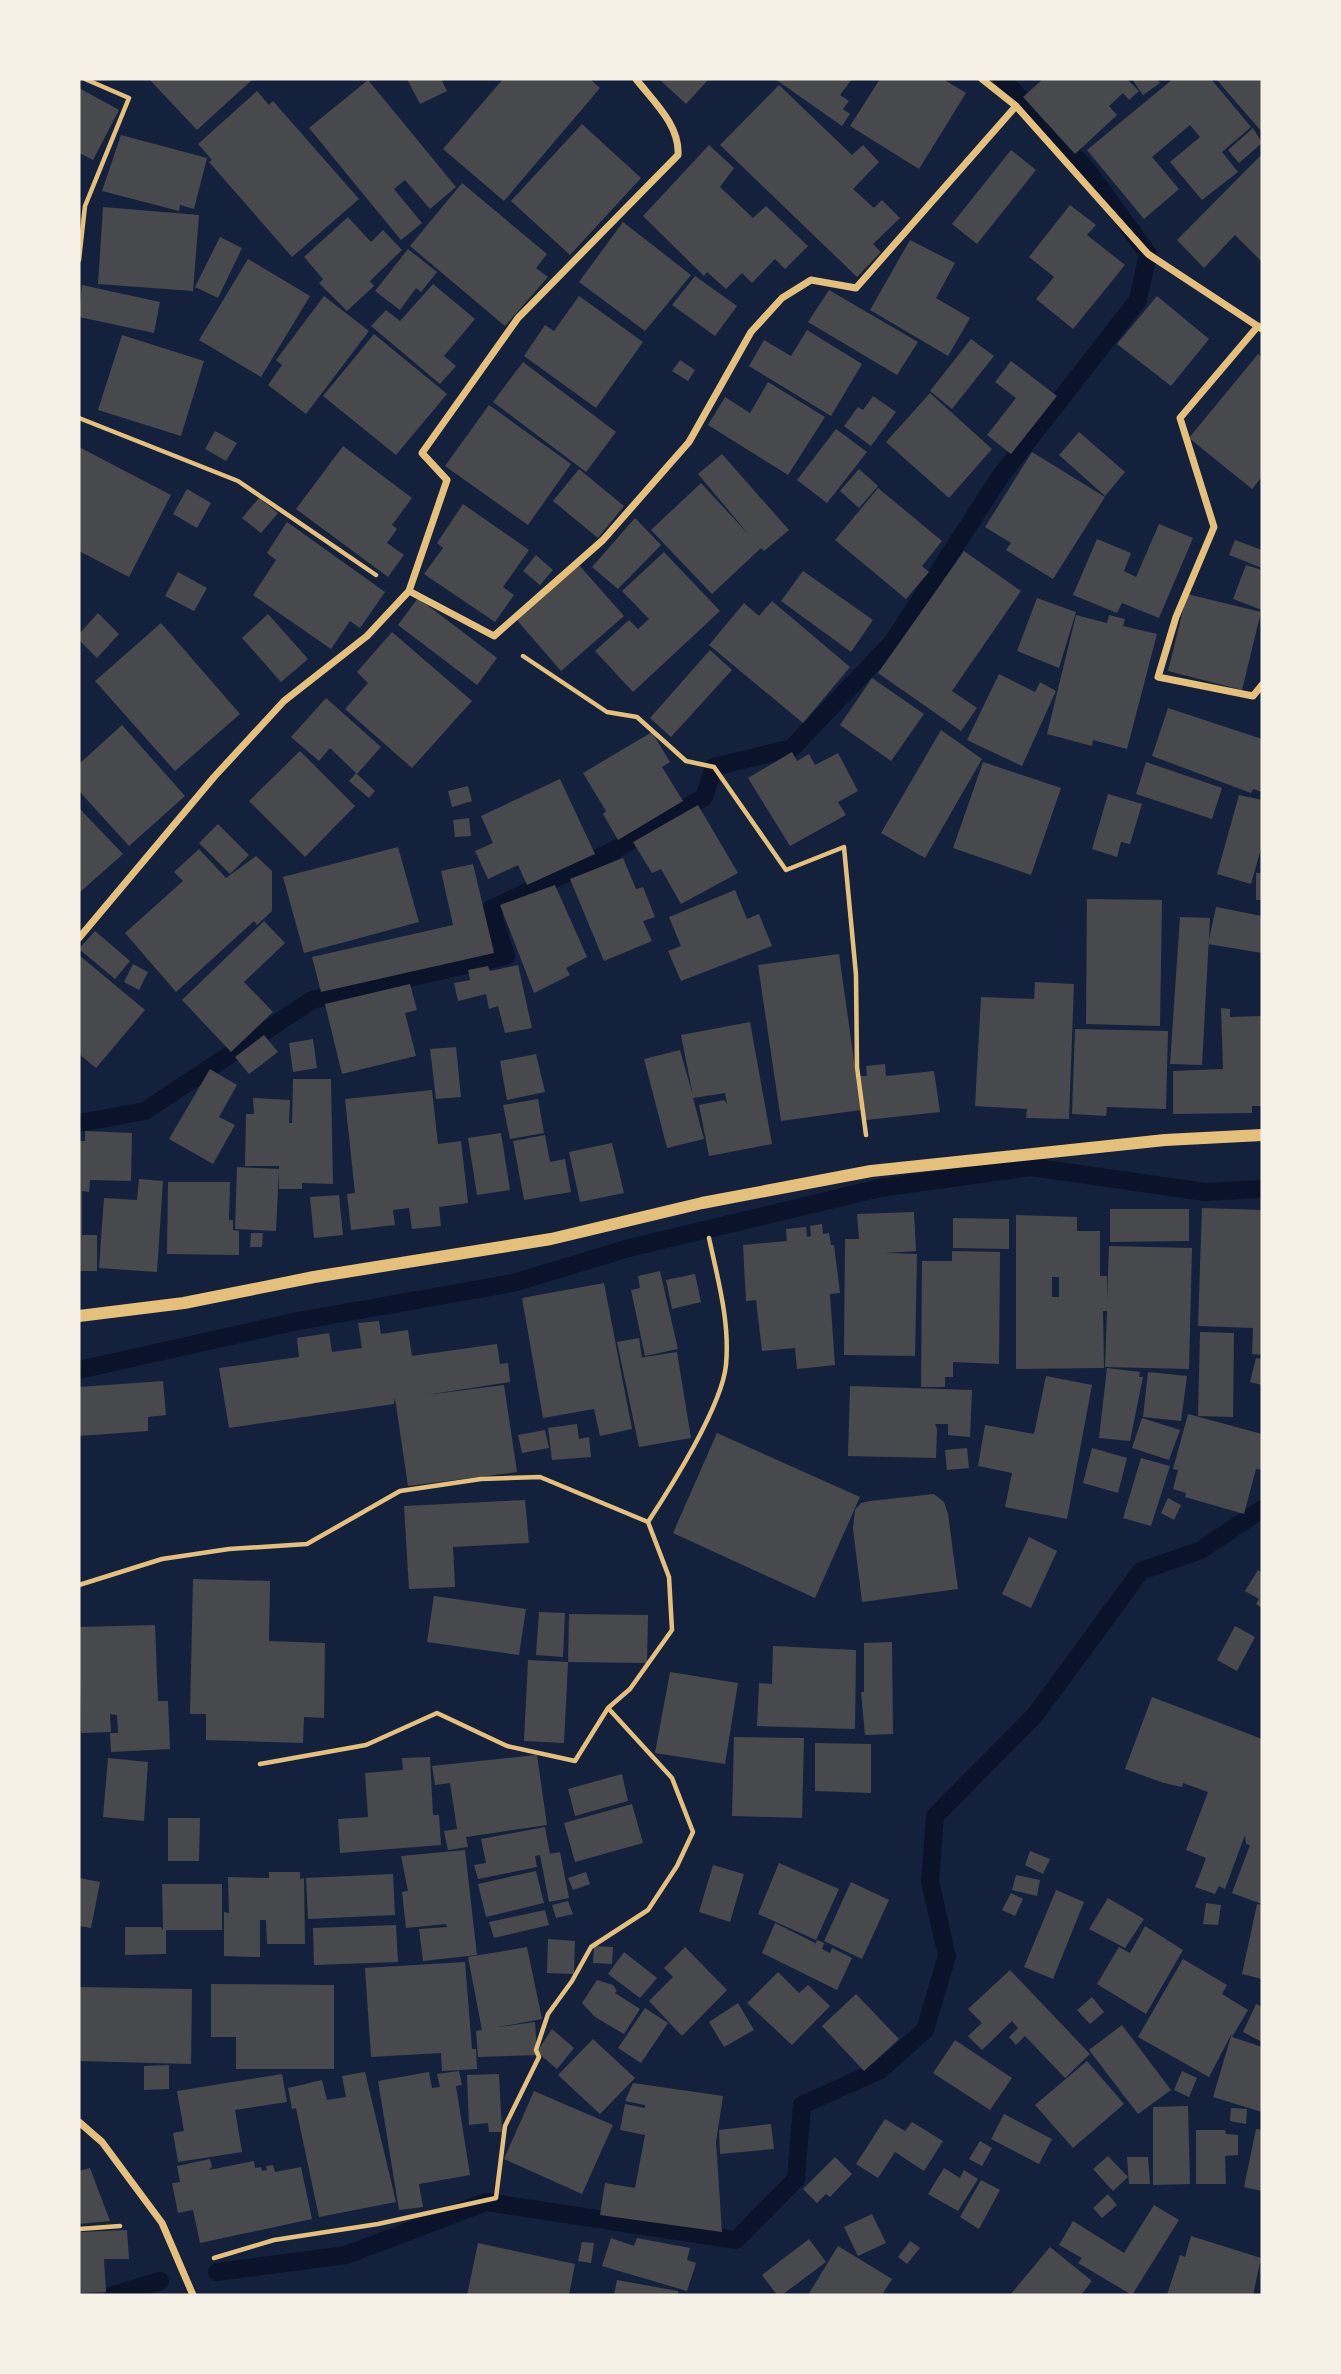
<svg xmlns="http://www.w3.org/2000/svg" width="1341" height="2374" font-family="'Work Sans',sans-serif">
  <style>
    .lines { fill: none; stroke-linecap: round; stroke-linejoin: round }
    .stream { stroke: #0b132b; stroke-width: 18 }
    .building { fill: #48494c; fill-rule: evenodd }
    .path { stroke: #e5c07b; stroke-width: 4.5 }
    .minor { stroke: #e5c07b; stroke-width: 7 }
    .tertiary { stroke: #e5c07b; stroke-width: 12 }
  </style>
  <rect width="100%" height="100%" fill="#14213d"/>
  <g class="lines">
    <path class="stream" d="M79,1123L145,1111L312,1000L506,956L491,909L613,851L704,797L714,767L792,748L892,643L1002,474L1138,300L1148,254L1088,171L1002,79
      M79,1370L298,1321L513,1283L629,1248L880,1188L1031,1167L1205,1192L1262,1189
      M217,2272L346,2255L486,2202L736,2240L796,2179L802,2105L880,2070L925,2030L947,1956L930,1881L935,1816L1035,1715L1141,1571L1201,1550L1262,1509
      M113,2295L160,2281"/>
  </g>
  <path class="building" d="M149,79H253L197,130Z
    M407,79H441L447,91L420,104Z
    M503,79H590L600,88L504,201L443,149Z
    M659,79H704L707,81L686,104Z
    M775,79H852L840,95L849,101L843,109L850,114L842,126Z
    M880,79H943L966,93L919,169L850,126Z
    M1043,79H1127L1139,91L1129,100L1123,93L1109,106L1117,115L1075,154L1023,97Z
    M1132,79H1157L1160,83L1143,95Z
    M1173,79H1211L1251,127L1222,152L1238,172L1202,200L1170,162L1200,137L1190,125L1152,157L1179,189L1144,219L1087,150Z
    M1216,79H1262V132Z
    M368,80L456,187L430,209L405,180L394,189L422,223L401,240L309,128Z
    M779,85L852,155L863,145L879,162L853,189L874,208L882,200L900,218L873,244L881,252L857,277L720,145Z
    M79,88L119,110L93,160L79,153Z
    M257,91L269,105L273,101L359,199L292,257L209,162L212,160L198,144Z
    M582,124L641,178L570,255L511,201Z
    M1253,128L1262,143L1239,163L1228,150Z
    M121,135L207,158L194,209L180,205L179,211L102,191Z
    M709,145L734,168L720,187L753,218L766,206L808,246L785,269L775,259L752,283L742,273L726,289L707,272L704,276L643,216Z
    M1011,150L1036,170L977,244L952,224Z
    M1262,154V262L1235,235L1204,268L1177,240Z
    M462,183L547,254L536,268L548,277L505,326L410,246Z
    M1070,205L1096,225L1087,235L1125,265L1073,329L1036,299L1054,277L1029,257Z
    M103,207L199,215L193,291L98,284Z
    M348,217L371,242L383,230L402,250L370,281L374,286L347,311L319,283L323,279L304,257Z
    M623,222L691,275L645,331L579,282Z
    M220,237L242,248L218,298L195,287Z
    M910,240L955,263L936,298L970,318L948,356L870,310Z
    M408,249L437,272L421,292L416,288L400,310L375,291Z
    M248,259L310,296L261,377L199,340Z
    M695,276L737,306L715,336L672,305Z
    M433,284L475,319L444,356L456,366L440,384L371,326L386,310L400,321Z
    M82,285L160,302L154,333L79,317Z
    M829,290L918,342L897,375L808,322Z
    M324,296L369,331L306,414L268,385L282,365L276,360Z
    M579,296L643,342L596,408L524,356L545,325L554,331Z
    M1157,296L1209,339L1171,386L1117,344Z
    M807,330L862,364L831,416L749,366L764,340L791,356Z
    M374,334L447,394L396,455L323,396Z
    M122,335L204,361L181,436L98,410Z
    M971,339L994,356L952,409L930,391Z
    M1258,354L1262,358V477L1252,489L1189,438Z
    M680,360L695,370L688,381L672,371Z
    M1011,361L1057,396L1011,454L987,435L1016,398L995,382Z
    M523,362L616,432L586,472L493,402Z
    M768,382L825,417L788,475L708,425L725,397L750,413Z
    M930,393L992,449L949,498L886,442Z
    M873,396L896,412L871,446L844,426L858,407L863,410Z
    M489,405L571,464L528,525L445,466Z
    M836,429L867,452L827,503L797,480Z
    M215,431L237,443L226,461L205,449Z
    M1079,432L1125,472L1105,496L1059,455Z
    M343,446L412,498L392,525L397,529L387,543L404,555L388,577L296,509Z
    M79,447L171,495L129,577L79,551Z
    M1032,452L1105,497L1053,579L1006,550L1011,543L985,527Z
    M722,454L789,530L764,551L761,548L712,594L651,530L701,483L750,536L698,474Z
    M579,469L624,506L598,538L553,501Z
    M859,469L878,486L859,508L840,491Z
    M878,488L942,541L922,566L929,572L906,599L835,540Z
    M187,489L211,503L197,528L173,514Z
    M259,498L278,513L261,533L242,518Z
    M463,504L529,550L503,587L514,595L495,622L424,574L443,548L437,543Z
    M635,518L661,545L618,589L592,567Z
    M287,522L385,592L360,628L350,621L331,649L253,595L276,560L267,553Z
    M1159,524L1193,538L1159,618L1122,603L1117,613L1073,595L1097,539L1131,553L1124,571L1136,577Z
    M1235,540L1262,550V568L1229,555Z
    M964,551L1021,591L952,691L977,708L961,731L878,673Z
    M664,552L720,611L633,692L595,651L629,620L638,629L649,619L622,591Z
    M536,555L553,570L540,585L523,571Z
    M579,565L624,616L561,671L516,619Z
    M1246,565L1262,570V610L1233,599Z
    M803,571L873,620L851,652L781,601Z
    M178,572L207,588L194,611L165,596Z
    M1187,594L1261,612L1242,690L1168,671Z
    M418,598L497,658L477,685L398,625Z
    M1037,598L1076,612L1059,668L1017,651Z
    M772,601L850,667L803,723L709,645L744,603L759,616Z
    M98,613L119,634L97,658L79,640V634Z
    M268,614L308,659L281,682L242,638Z
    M1076,615L1107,623L1109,615L1125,619L1123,626L1157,634L1127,749L1093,740L1092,746L1047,734Z
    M161,623L240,714L175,771L95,681Z
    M392,632L472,701L412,768L345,709L368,683L357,672Z
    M710,650L732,670L671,737L650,718Z
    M999,674L1035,692L1040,682L1056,691L1022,766L967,740Z
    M872,678L924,714L891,761L840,725Z
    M326,698L381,747L357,774L330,748L319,761L291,737Z
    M1168,708L1262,739V792L1253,789L1251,793L1152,756Z
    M122,725L185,796L129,846L79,791V764Z
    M941,730L982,759L925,858L881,833Z
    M652,732L670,762L662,767L683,801L618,840L603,814L606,811L583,773Z
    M300,751L355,806L305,857L249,801Z
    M792,752L797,761L809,754L815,765L838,753L858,791L838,802L846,815L790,846L748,778Z
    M983,762L1061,788L1031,875L953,848Z
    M1146,762L1222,788L1212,819L1136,794Z
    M356,773L375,791L369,798L349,781Z
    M560,779L595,854L527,885L518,865L488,879L475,851L493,843L481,816Z
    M468,786L472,801L452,807L448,791Z
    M1108,794L1142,804L1130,844L1121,842L1117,857L1092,849Z
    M1239,795L1262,800V845L1251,884L1217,874Z
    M698,805L738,873L681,904L661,869L652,873L633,842Z
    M79,808L123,854L79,893Z
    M469,818L471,836L455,837L453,820Z
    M218,824L249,855L230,874L199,843Z
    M398,847L419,922L304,953L283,877Z
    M199,849L226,878L256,856L272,871V911L257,925L254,921L176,992L125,933L183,881L174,872Z
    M623,858L636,889L643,887L655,917L643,921L652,941L604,961L570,879Z
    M473,864L494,953L321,992L312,957L453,925L441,871Z
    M1256,873H1262V900H1256Z
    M555,885L587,957L566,968L570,975L534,993L500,905Z
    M735,890L747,919L759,914L772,946L681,981L668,951L681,946L669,917Z
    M1087,899L1162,900L1160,1026L1086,1024Z
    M1216,907L1262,916V953L1208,944Z
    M1180,917L1210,918L1202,1065L1170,1064Z
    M264,921L285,943L244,982L273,1012L231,1052L182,1000Z
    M95,931L130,961L115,979L79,949Z
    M839,954L861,1110L781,1121L758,965Z
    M79,955L145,1010L96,1068L79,1054Z
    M133,964L148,972L139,990L124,982Z
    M518,965L532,1028L505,1033L498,1006L489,1009L486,994L458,1001L454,983L470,980L468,970L488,966L490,971Z
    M1035,982L1074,984L1069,1119L1026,1118L1027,1109L975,1106L981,997L1034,999Z
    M410,984L417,1010L405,1013L416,1056L342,1074L325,1004Z
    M1221,1008L1230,1009V1017L1262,1016V1106H1252V1113L1173,1114V1071L1223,1069Z
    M750,1022L772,1144L709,1156L699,1105L724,1100L727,1104L725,1093L693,1098L704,1139L667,1148L644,1059L680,1050L693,1096L681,1035Z
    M1075,1029L1168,1031L1166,1109L1107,1107L1106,1116L1072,1114Z
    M264,1035L278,1052L249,1074L235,1057Z
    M313,1039L317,1068L293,1072L289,1043Z
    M456,1047L461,1097L436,1099L430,1049Z
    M536,1054L545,1092L507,1100L500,1061Z
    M885,1064L886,1076L934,1071L940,1112L866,1120L860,1076H867L866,1066Z
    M210,1069L237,1085L219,1117L235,1125L213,1164L169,1139Z
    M293,1079H331L333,1184L302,1183V1189H279V1166H245L246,1114H254L253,1098L290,1100L289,1123H292Z
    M432,1090L438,1144L461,1141L468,1203L439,1207L441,1226L412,1229L409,1208L393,1210L395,1225L351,1230L347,1194L355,1193L345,1099Z
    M538,1099L544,1133L510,1139L503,1105Z
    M85,1131L132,1133L131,1181L90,1180L89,1192L82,1191V1235H97V1271H79V1141H85Z
    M501,1133L510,1190L477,1195L468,1138Z
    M545,1135L550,1162L565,1159L571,1192L524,1200L513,1141Z
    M612,1143L624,1193L580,1202L569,1152Z
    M237,1167L279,1169L276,1231L235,1229Z
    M139,1179L163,1181L157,1272L99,1268L104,1198L137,1200Z
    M168,1182H230L229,1220H233V1230L239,1231V1255L167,1254Z
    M339,1195L343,1235L314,1238L310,1197Z
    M1202,1208L1262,1210V1355L1252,1354L1253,1328L1198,1326Z
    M1110,1209H1189V1241L1110,1242Z
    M914,1212L916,1251L885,1253L917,1254L915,1356L844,1355L845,1239H859L857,1214Z
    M1016,1215L1077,1217V1231H1100V1276H1107V1301L1109,1246L1192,1248L1189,1369L1105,1367L1107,1311H1103L1104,1368L1016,1369ZM1052,1277H1059V1297H1052Z
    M953,1218L1009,1219V1249L953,1248Z
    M822,1224L823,1234L829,1233L831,1245H834L840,1293L830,1294L835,1365L797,1369L795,1348L762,1351L756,1300L746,1301L743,1245L787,1241L786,1229L806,1227L807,1237L811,1236L810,1226Z
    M251,1233H263L262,1247H250Z
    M952,1251L1000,1252L999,1364L953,1362V1377H945V1387H921L922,1261H952Z
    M660,1271L678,1349L645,1356L631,1290L640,1288L638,1276Z
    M695,1274L701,1302L672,1309L666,1280Z
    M604,1283L632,1429L600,1436L594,1409L543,1418L522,1298Z
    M379,1321L381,1334L408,1330L412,1356L497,1344L500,1364L508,1363L510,1382L426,1395L504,1385L517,1472L408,1486L395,1398L394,1404L229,1428L219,1368L299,1357L297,1338L329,1333L332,1352L362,1348L358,1323Z
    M1200,1332L1234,1333L1233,1417L1198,1416Z
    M639,1338L642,1357L638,1358L677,1352L691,1438L639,1447L617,1342Z
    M1256,1358L1262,1359V1385L1250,1382Z
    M1107,1368L1140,1372L1139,1377H1143L1130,1441L1099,1438Z
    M1148,1372L1187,1376L1181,1421L1143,1417Z
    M1046,1376L1092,1385L1067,1519L1005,1507L1012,1473L978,1466L985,1425L1034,1434Z
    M163,1381L166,1415L148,1417V1431L79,1436V1387Z
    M850,1386L972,1390L970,1437L948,1435V1424H935L937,1429L936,1458L848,1456Z
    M1188,1414L1262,1434V1470L1256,1469L1244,1514L1185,1497L1186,1493L1173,1489L1178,1470L1173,1469Z
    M1142,1418L1180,1430L1169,1460L1132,1448Z
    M577,1424L579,1439L589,1437L591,1457L552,1460L548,1428Z
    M545,1430L549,1448L522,1453L518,1435Z
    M717,1433L860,1497L815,1598L673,1533Z
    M967,1448L969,1468L947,1470L945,1450Z
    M1092,1448L1127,1458L1118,1493L1083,1483Z
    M1141,1458L1170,1466L1151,1526L1123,1518Z
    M934,1494L944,1502L948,1514L958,1589L862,1602L853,1529L855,1510L861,1503L870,1501Z
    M1168,1498L1181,1505L1174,1520L1161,1513Z
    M525,1500L529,1543L453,1547L455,1587L409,1589L404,1506Z
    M1029,1537L1057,1551L1031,1608L1002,1594Z
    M1258,1570L1262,1573V1608L1256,1604L1259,1599L1245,1591Z
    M193,1579L270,1581L269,1641L325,1643L324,1718L304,1717L303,1743L206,1740V1714H190Z
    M434,1596L526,1609L519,1655L427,1642Z
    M539,1612L565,1613L563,1657L536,1655Z
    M569,1614L648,1615L647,1663L568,1662Z
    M155,1625L158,1701H168L170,1749L111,1752L110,1733H118L117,1715L110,1714L111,1732L81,1733L79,1627Z
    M1235,1626L1255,1637L1237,1671L1217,1660Z
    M892,1642L893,1734L865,1735L861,1692H864V1643Z
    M773,1646L856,1650L855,1729L757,1726L759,1683L772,1684Z
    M528,1660L568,1662L564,1743L524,1741Z
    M670,1672L738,1683L725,1764L655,1753Z
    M1152,1697L1262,1739V1904L1232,1893L1250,1845L1246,1844L1245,1835L1225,1889L1219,1886L1215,1894L1195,1887L1206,1858L1186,1850L1208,1792L1183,1783L1182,1787L1164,1783L1125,1769Z
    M734,1737L804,1738L802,1818L732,1816Z
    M815,1743L871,1744V1793L815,1791Z
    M537,1755L547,1825L466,1837L468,1847L448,1850L444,1831L457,1829L450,1783L435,1785L432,1766Z
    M430,1757L433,1815H439L441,1845L340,1853L338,1819L368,1817L365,1773L403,1770L402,1758Z
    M108,1758L148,1762L144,1821L103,1817Z
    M622,1774L628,1801L575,1816L568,1789Z
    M632,1804L643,1843L575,1862L564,1823Z
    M168,1818H200L199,1861H168Z
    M545,1827L550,1854L560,1852L569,1898L549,1902L540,1855L535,1856L537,1867L478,1879L474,1865L486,1863L481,1839Z
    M465,1850L477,1955L423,1961L419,1929L447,1927L446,1924L406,1928L402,1892L408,1891L401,1856Z
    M1030,1851L1050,1859L1043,1874L1025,1865Z
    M779,1863L839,1889L816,1940L758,1914Z
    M713,1865L744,1874L730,1922L699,1912Z
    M536,1871L544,1903L486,1917L478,1884Z
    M269,1872H300V1879L304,1878L305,1944H267L266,1920H260V1957L224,1956V1912L229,1913L228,1877L269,1878Z
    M586,1872L590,1884L573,1890L568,1878Z
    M393,1874L395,1915L308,1919L306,1878Z
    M1016,1875L1040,1880L1037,1896L1012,1890Z
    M79,1878L100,1882L91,1928L79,1926Z
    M851,1882L889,1900L862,1959L824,1941Z
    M162,1884H222V1930H166V1954L125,1955V1927H161L163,1930Z
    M1056,1890L1084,1902L1053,1979L1024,1967Z
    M1011,1893L1023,1899L1015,1916L1002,1910Z
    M1108,1898L1144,1919L1125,1948L1089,1929Z
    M568,1901L573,1914L556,1918L552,1905Z
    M1206,1903L1221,1905L1218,1925L1203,1924Z
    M1257,1904L1262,1905V1979L1242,1974Z
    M545,1910L549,1925L494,1938L489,1922Z
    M775,1923L815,1943L814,1946L817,1940L824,1943L822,1949L830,1953L832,1948L852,1958L837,1990L762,1953Z
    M396,1925L398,1962L314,1965L313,1928Z
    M1145,1926L1183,1950L1146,2014L1097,1984L1119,1947L1130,1953Z
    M548,1939L575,1941L574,1974L547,1973Z
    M594,1946L613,1947L612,1964L593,1963Z
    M527,1947L542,2019L498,2027L535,2022L537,2055L478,2057L476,2031L482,2030L468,1957Z
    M685,1947L727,1990L682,2036L649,2001L673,1977L664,1968Z
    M624,1952L657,1978L640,1998L608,1974Z
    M1183,1959L1227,1985L1222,1994L1248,2010L1232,2037L1262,2047V2112L1213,2097L1232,2033L1209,2077L1138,2037Z
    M465,1962L472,2049H476L477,2069L442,2071L441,2053L371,2057L365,1968Z
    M1010,1970L1090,2054L1065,2078L1025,2036L1016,2045L1009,2037L1018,2028L1012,2021L982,2050L968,2036L982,2023L968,2009Z
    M778,1972L799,1993L808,1985L830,2006L792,2045L747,2003Z
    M597,1980L613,1985L617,1991L615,1993L640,2009L624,2034L595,2017L582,2003Z
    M211,1984L334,1985V2069H236V2037H211Z
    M80,1987L192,1989L191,2064L79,2061Z
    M856,1994L899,2039L864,2071L822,2026Z
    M1092,1997L1104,2012L1090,2024L1077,2010Z
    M738,2003L754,2030L724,2047L709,2022Z
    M1256,2004L1262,2007V2042L1243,2032Z
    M645,2008L668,2023L641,2063L618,2048Z
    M1122,2025L1171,2090L1138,2114L1089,2050Z
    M552,2029L574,2048L557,2069L537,2052Z
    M593,2039L635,2078L600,2114L558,2075Z
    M955,2040L1012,2078L990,2110L933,2073Z
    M1087,2061L1124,2104L1073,2148L1035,2105Z
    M169,2065V2089L144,2090V2066Z
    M459,2071L462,2085L456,2086L470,2175L419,2184L423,2207L399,2210L378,2081L429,2072L432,2088L440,2087L437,2074Z
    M1182,2071L1197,2078L1189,2097L1174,2090Z
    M365,2072L396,2202L319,2217L296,2108L292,2109L288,2088L322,2080L327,2100L346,2097L342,2076Z
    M282,2074L287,2102L235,2110L242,2152L178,2162L173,2133L184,2131L177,2091Z
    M499,2074L502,2132H489L488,2123L469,2125L467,2075Z
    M633,2083L723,2096L716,2142L722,2232L600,2215L605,2183L635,2188L645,2135L620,2130L625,2104L645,2108V2105L625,2101Z
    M534,2091L613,2125L582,2194L504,2159Z
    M1188,2106L1190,2184L1153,2185V2107Z
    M1231,2108L1247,2109L1246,2124L1230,2121Z
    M1004,2114L1052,2139L1039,2164L991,2139Z
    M885,2119L905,2131L912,2122L943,2141L924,2171L895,2152L878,2178L856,2164Z
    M771,2124L774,2149L720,2154L719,2130Z
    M1256,2129L1262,2130V2191L1244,2187Z
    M1196,2130H1225L1226,2134L1238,2135V2155L1225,2156L1226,2184H1196Z
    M980,2141L992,2148L982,2166L969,2159Z
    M1108,2156L1128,2177L1113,2191L1093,2169Z
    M835,2157L852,2174L830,2197L826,2194L817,2203L803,2189Z
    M1127,2157H1148L1150,2184H1129Z
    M210,2159L212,2167L209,2170L254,2161L255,2168L261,2167L262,2171L267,2170L266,2166L273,2165L275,2172L301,2167L312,2219L200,2243L193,2210L178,2213L172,2183L180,2182L177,2166Z
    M90,2168L110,2221L79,2224V2171Z
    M944,2168L960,2178L964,2170L978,2179L958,2211L928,2194Z
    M981,2180L1000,2190L979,2229L960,2217Z
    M1108,2194L1117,2205L1102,2218L1093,2208Z
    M1154,2205L1179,2220L1132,2295L1078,2263L1082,2258L1059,2245L1073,2221L1124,2253Z
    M872,2214L886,2243L858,2256L844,2227Z
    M127,2230L129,2259H104L106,2292L79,2293V2232Z
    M1191,2236L1261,2258L1253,2295H1167L1180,2255L1185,2257Z
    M611,2238L634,2246L637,2238L690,2248L687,2260L696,2263L687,2291L602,2266Z
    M809,2239L826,2262L782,2295H777L762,2275Z
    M910,2241L920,2248L907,2264L898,2257Z
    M582,2242L594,2243L591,2263L578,2261Z
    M478,2243L575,2264L569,2295H467Z
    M838,2246L892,2279L882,2295H808Z
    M1050,2247L1092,2281L1081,2295H1010Z
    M617,2280L678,2291V2295H614Z"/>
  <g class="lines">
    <path class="path" d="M79,260L85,206L129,98L85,79
      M79,418L238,481L376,575
      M523,656L607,712L637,717L686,761L714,767L786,870L844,847L856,975L857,1067L866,1135
      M79,1585L162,1559L229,1549L307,1544L400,1491L481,1479L540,1477L648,1522
      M260,1764L366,1745L437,1713L507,1746L575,1761L608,1708L630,1689L672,1630L669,1577L648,1522C671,1487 722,1406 726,1365C730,1322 718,1280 709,1238
      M79,2229L120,2226
      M214,2258L274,2240L378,2224L496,2198L505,2126L539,2057L536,2050L548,2014L572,1981L591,1947L648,1910L677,1866L693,1832L672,1778L608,1708"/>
    <path class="minor" d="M982,79L1016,106L1148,254L1262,329
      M1258,326L1180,418L1214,527L1176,617L1158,677L1253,696L1262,685
      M409,591L447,480L422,453L518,318L678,155C680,125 653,101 636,79
      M79,938L214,777L284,701L367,636L409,591L494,636L603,540L689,442L751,332L782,298L811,280L856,288L1016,106
      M79,2122L102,2142L162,2223L193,2295"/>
    <path class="tertiary" d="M79,1316L184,1303L314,1277L551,1239L702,1203L871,1171L1165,1140L1262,1135"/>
  </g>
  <rect width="1341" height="2374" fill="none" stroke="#f6f1e7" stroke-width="161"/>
</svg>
